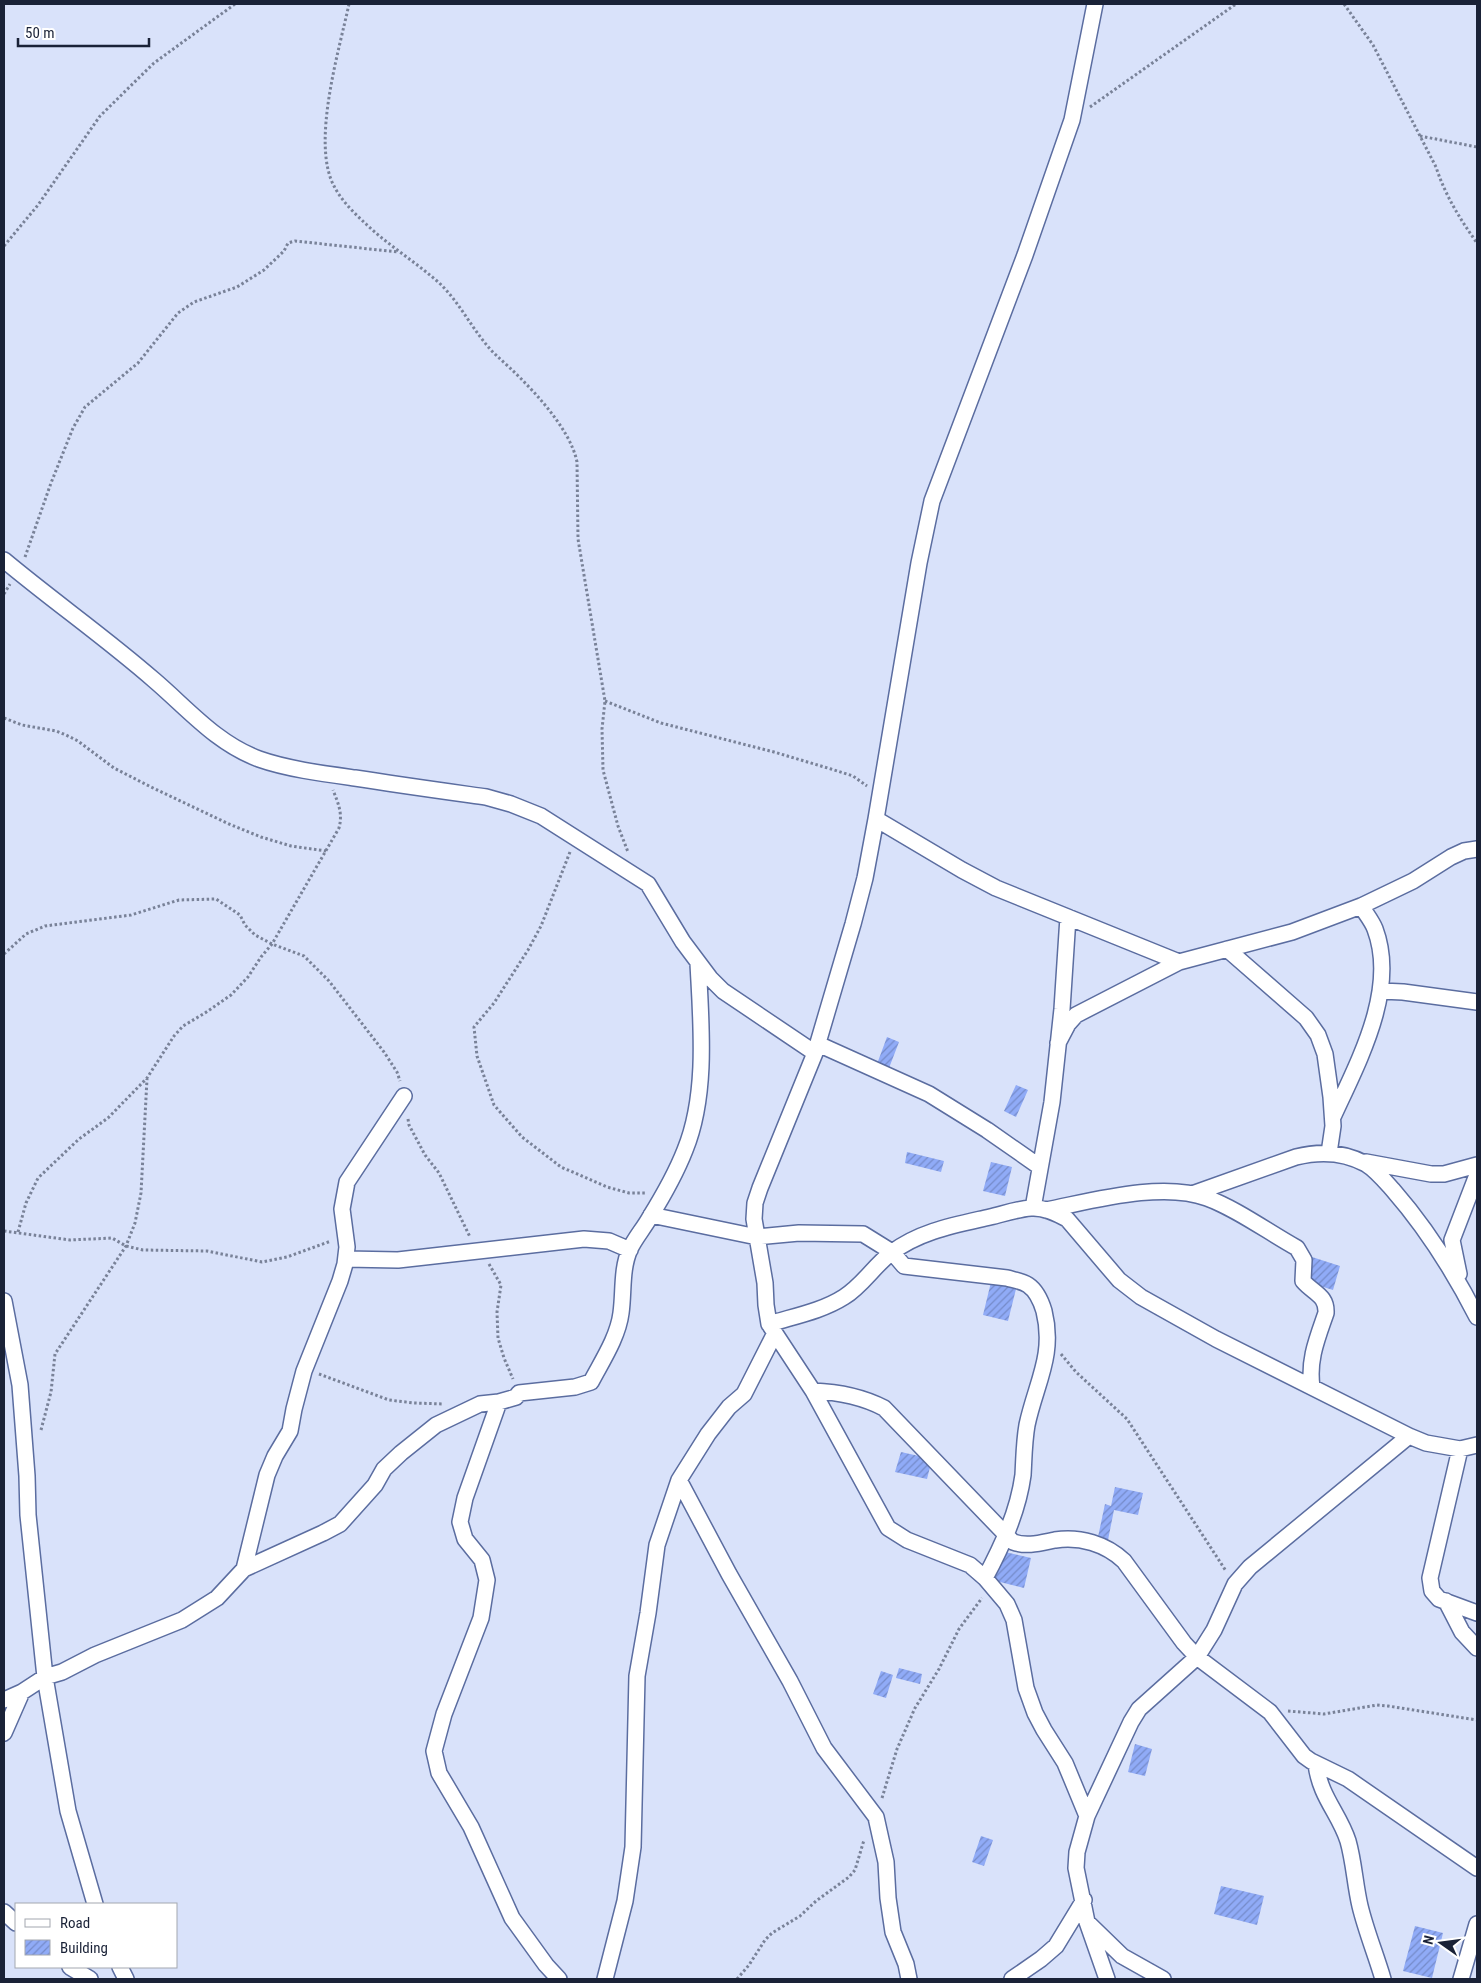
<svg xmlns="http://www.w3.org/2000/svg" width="1481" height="1983" font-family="'Roboto Condensed',sans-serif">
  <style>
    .building { fill: url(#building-hatch) }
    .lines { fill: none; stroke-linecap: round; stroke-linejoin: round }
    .minor-casing { stroke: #5b6da0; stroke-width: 18 }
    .path { stroke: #798298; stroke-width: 3; stroke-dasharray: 2.5 2.5; stroke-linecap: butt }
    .minor { stroke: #fff; stroke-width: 15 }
  </style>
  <defs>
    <pattern id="building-hatch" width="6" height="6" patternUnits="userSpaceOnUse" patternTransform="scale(1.25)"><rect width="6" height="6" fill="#90abf7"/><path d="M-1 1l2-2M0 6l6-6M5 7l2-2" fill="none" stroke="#758bc9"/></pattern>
  </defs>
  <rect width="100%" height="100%" fill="#d9e2fa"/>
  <path class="building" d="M887,1037L899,1042L889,1068L877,1064Z
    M1016,1085L1028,1090L1016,1117L1004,1111Z
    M907,1152L944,1161L941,1172L905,1163Z
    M991,1162L1012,1167L1005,1196L983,1191Z
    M1312,1257L1340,1266L1333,1290L1304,1281Z
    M992,1278L1017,1285L1008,1321L983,1315Z
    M901,1452L932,1459L927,1479L895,1472Z
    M1115,1487L1143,1493L1138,1515L1114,1510L1108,1540L1098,1537L1105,1504L1111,1506Z
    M1001,1551L1031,1558L1024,1588L992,1580Z
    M899,1668L922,1674L920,1684L896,1678Z
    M881,1671L893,1675L886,1698L873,1694Z
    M1135,1744L1152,1749L1145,1776L1128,1772Z
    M981,1836L993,1840L984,1866L972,1862Z
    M1221,1886L1264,1896L1257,1925L1214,1914Z
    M1415,1926L1443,1933L1432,1978L1403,1971Z"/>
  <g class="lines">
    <defs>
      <path id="minor" d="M4,560C53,601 106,638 154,680C188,709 216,743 259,759C287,769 326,774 355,778C399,785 443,791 486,797L511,804L541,816L648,884L683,942L710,978L723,991L815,1053
        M876,819L962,870L996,888L1179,962
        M1227,949L1306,1018L1318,1035L1325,1054L1331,1097L1333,1126L1329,1153
        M1381,991L1403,992L1477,1002
        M1058,1043L1068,1024L1076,1015L1179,962L1292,932L1361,906L1413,881L1451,857L1464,851L1477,849
        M818,1044L929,1094L987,1130L1040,1167
        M1333,1117C1358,1062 1398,990 1375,929C1372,921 1366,914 1361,906
        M1366,1162L1431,1174H1444L1477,1165
        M1192,1194L1296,1157C1320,1151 1344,1152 1366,1164C1376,1170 1385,1181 1393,1190C1427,1229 1454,1272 1477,1317
        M1033,1208L1052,1102L1062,1009L1068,917
        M1046,1210C1092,1201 1162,1181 1207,1198C1237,1209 1268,1232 1297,1248L1304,1260L1303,1281C1313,1293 1327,1295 1326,1313C1317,1339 1308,1360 1312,1387
        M651,1215L757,1237L799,1233L863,1234L892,1252L904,1266L1007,1278C1014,1280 1022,1281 1028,1285C1037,1291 1041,1301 1044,1311C1055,1355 1036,1383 1027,1425C1024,1442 1024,1458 1023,1475C1018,1512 1002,1546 985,1578
        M346,1259L398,1260L584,1239L609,1241L630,1250
        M1459,1274L1452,1240L1477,1175
        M4,1301L20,1385L27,1476L28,1515L45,1677L68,1811L95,1904
        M769,1324C795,1316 822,1311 844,1297C862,1286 874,1266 891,1253C920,1231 955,1225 990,1217C1003,1214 1017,1209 1031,1208C1044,1207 1056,1213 1067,1219L1119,1280L1141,1297L1216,1339L1409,1436L1426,1443L1460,1449L1477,1445
        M813,1391C838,1392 861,1396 884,1408L1013,1542C1027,1547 1040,1543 1055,1540C1080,1536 1106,1544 1124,1561L1184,1643L1197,1657L1270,1712L1304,1756L1311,1761L1348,1779L1477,1868
        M499,1402L465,1498L460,1522L465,1539L482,1560L487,1580L481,1618L444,1714L434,1751L439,1773L471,1827L512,1918L546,1965L559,1979
        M1460,1449L1430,1578L1432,1591L1439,1599L1477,1613
        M679,1480L729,1574L790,1681L824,1748L876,1817L886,1862L888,1898L893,1932L906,1964L909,1979
        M244,1569L323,1533L340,1524L375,1485L384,1469L401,1453L436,1425L480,1404L499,1402L516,1397L519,1393L575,1387L591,1382C602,1361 618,1337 621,1313C624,1292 621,1269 630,1249C635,1238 644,1228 650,1217C663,1196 676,1173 685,1150C708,1094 701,1022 698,963
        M1446,1601L1462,1632L1477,1648
        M4,1700L22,1692L45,1677L62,1672L95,1655L182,1620L217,1598L244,1569L267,1475L275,1456L290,1431L294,1409L304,1371L340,1281L345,1264L347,1247L342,1209L347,1182L404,1096
        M4,1733L22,1692
        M1316,1764C1320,1797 1339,1813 1348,1841C1354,1862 1355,1885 1360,1906C1366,1931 1376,1955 1383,1979
        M1087,1816L1065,1763L1044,1730L1035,1713L1026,1688L1014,1620L1007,1604L985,1578L970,1565L907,1540L888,1528L813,1391L769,1324L766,1305L765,1283L754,1219L755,1203L760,1188L815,1053L853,924L865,878L876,819L919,563L932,501L1025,255L1072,120L1095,4
        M4,1912L16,1923
        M1088,1923L1122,1956L1163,1979
        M70,1967L90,1979
        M120,1967L126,1979
        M605,1979L625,1901L633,1847L637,1676L648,1613L657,1545L679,1480L708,1434L729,1407L744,1394L775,1333
        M1012,1979L1041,1959L1056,1946L1084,1900
        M1107,1979L1087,1922L1076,1868L1077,1852L1087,1816L1131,1722L1139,1709L1197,1657L1214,1630L1235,1584L1250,1567L1409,1436
        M1461,1979L1477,1924"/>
    </defs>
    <use href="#minor" class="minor-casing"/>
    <path class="path" d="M349,4C339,51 311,143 334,186C341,200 354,213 366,224C388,245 414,261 437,281C461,302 474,335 498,357C525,381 570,426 577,462L578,539L605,701L602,729L603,770L618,826L628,852
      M1344,4L1373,45L1436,167C1445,195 1460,219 1477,243
      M1090,107L1236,4
      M1420,136L1477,147
      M4,246L38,205L100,116L154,63L235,4
      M25,557L51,483L73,428L85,407L138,363L178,313L194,302L237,287L264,270L284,251L288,243L295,241L398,252
      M4,594L10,584
      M605,701L661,723L774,752L831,769L853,776L867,786
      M4,718L22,725L56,731L66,735L78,741L114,768L151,787L229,824L261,837L291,846L326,851
      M570,852L541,926L528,950L494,1003L474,1027L477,1056L494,1105L522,1137L561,1167L607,1187L629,1193H646
      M4,954L26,934L45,926L131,915L179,900L216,899L240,915L245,925L255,935L272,944L304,956L329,981L384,1052L397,1072L400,1081
      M408,1119L409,1125L425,1155L439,1173L470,1237
      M4,1231L70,1240L112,1238L126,1246L143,1250L207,1251L262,1262L287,1257L331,1241
      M18,1232L26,1203L38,1178L79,1139L108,1118L147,1078L174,1036L183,1026L205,1013L231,995L248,977L261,957L272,944L339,828C343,813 338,803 333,790
      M489,1264L501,1285L497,1312L498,1338L504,1358L513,1379
      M1061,1354L1076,1372L1127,1419L1226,1571
      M319,1374L389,1400L414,1403L443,1404
      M41,1430L51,1392L55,1354L126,1246L135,1223L141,1193L147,1079
      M1288,1711L1324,1714L1377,1705L1388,1706L1477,1720
      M882,1798L897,1749L915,1708L939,1669L959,1629L982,1598
      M737,1979L749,1965L765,1940L772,1933L800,1916L816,1901L849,1877L855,1870L864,1840"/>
    <use href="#minor" class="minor"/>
  </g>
  <rect width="1481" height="1983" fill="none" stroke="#1a2237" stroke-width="10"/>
  <rect x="15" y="1903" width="162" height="65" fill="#ffffff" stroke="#a3a7af"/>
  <rect x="25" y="1919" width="25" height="8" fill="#ffffff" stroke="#a3a7af"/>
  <text x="60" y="1928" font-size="15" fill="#1a2237">Road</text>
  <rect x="25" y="1940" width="25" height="15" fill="url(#building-hatch)" stroke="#a3a7af"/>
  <text x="60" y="1953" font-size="15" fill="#1a2237">Building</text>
  <g transform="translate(1441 1943) rotate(284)" stroke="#ffffff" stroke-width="4" paint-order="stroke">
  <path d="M0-4L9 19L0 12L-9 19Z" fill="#1a2237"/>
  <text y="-8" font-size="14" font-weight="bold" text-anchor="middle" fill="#1a2237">N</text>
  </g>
  <path d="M18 38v8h131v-8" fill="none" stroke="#1a2237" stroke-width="2.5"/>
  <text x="25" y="38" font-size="15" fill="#1a2237" stroke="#ffffff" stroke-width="4" paint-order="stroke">50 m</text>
</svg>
